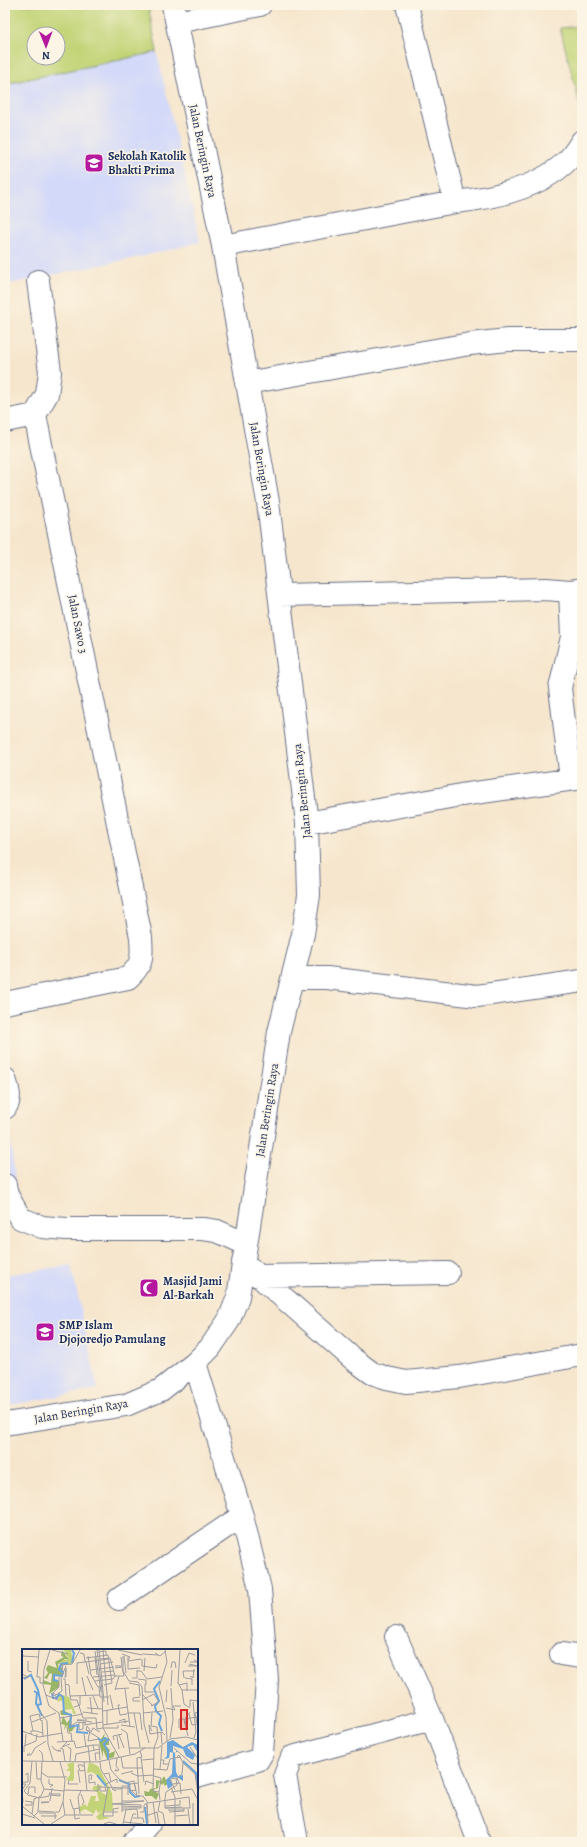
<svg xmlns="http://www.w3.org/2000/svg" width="587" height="1847" font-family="Alegreya,serif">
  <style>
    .built { fill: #d3d9f9 }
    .green { fill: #c2d477; stroke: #6e826a; fill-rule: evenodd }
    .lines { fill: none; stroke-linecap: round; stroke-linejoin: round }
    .minor-casing { stroke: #686f85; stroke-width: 24 }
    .minor { stroke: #fff; stroke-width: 22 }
    .labels { text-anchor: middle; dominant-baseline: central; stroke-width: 3; stroke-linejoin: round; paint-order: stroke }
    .street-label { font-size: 12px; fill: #1b2f5e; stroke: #fcf5e5 }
    .poi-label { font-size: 12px; font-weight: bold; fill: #1b2f5e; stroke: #fcf5e5; text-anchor: start }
    .inset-river { fill: none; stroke: #69a4da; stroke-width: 2 }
    .inset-road { fill: none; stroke: #9e9da1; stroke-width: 1 }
    .view { fill: #d62828; fill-opacity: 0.15; stroke: #d62828; stroke-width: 2 }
    .inset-edge { fill: none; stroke: #1b2f5e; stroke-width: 2 }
  </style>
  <rect width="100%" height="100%" fill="#fcf5e5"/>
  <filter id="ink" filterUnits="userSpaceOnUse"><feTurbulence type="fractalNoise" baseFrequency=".025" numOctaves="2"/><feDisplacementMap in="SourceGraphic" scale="8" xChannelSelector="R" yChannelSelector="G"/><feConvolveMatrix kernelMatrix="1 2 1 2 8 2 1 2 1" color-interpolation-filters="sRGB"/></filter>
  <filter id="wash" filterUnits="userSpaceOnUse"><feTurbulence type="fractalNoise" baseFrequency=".012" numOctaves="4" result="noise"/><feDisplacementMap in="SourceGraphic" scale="16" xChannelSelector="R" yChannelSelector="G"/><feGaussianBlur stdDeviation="0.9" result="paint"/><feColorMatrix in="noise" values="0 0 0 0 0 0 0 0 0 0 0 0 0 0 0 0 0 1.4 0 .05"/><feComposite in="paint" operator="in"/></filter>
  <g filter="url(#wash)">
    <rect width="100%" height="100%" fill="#f6e6cd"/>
    <path class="built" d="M157,52L200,242L140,257L5,285V84Z
      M5,1111L11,1144L17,1196L5,1198Z
      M71,1265L98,1389L5,1406V1275Z"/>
    <path class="green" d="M5,5H148L157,52L5,84ZM34,34H58V58H34Z
      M582,26V114L560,28Z"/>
  </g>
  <g filter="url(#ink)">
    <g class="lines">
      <defs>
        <path id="minor" d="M407,5L455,202
          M177,22L260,5
          M223,246L455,202C494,198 541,188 569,159C574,154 578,147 582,141
          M246,383L470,344L508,340H582
          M5,421L35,415
          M570,591L572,637L560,688L571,779
          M280,595L546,589L570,591L582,589
          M307,823L461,795L582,778
          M293,978H327L477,996L582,981
          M5,1003L128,978C144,963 142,957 141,937L35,415L47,394L50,372L38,281
          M5,1079C8,1089 12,1099 5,1108
          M5,1185L7,1195L20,1218L42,1227L66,1229H203L217,1231L246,1244
          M243,1262L353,1359L372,1373L387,1378L406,1382L459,1377L582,1355
          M258,1276L448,1273
          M195,1363L242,1516L260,1589L267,1680L262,1753L258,1760L197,1777
          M5,1424L126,1405L161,1390L195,1363L210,1348L229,1320L238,1297L279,1032L303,934L309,895L307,823L268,502L223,246L173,5
          M119,1599L242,1516
          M396,1637L432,1719L479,1842
          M561,1654L582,1657
          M134,1842L149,1824
          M297,1842L285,1775L292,1757L432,1719"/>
      </defs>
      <use href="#minor" class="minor-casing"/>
      <use href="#minor" class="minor"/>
    </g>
  </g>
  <defs>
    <symbol id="school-square" viewBox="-11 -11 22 22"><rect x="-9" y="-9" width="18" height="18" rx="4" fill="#b5179e" stroke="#fcf5e5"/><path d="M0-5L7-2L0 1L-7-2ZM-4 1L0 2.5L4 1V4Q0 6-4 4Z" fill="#fff"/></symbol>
    <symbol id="mosque-square" viewBox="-11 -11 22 22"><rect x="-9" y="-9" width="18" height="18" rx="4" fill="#b5179e" stroke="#fcf5e5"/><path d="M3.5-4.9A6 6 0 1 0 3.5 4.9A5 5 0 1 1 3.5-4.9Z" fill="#fff"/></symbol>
  </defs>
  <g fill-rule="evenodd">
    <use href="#school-square" x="83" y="152" width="22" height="22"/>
    <use href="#mosque-square" x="138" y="1277" width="22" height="22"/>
    <use href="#school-square" x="34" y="1321" width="22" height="22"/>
  </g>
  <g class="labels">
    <g class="street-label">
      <text transform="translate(203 151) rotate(78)">Jalan Beringin Raya</text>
      <text transform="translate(262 469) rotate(80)">Jalan Beringin Raya</text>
      <text transform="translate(78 624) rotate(79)">Jalan Sawo 3</text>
      <text transform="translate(302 791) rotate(-96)">Jalan Beringin Raya</text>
      <text transform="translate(267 1110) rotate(-81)">Jalan Beringin Raya</text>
      <text transform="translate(81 1411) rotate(-10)">Jalan Beringin Raya</text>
    </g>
    <g class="poi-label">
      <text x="108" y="156">Sekolah Katolik<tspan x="108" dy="14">Bhakti Prima</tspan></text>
      <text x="163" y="1281">Masjid Jami<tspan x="163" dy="14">Al-Barkah</tspan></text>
      <text x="59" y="1325">SMP Islam<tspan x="59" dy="14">Djojoredjo Pamulang</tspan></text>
    </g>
  </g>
  <g transform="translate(22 1649)">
    <rect width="176" height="176" fill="#f6e6cd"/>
    <path d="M42,1H49L51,12L48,16L40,14L38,18L37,14L40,11H47ZM37,45L47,48L54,65H51L50,60L43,61L41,51L36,53ZM52,113V129L51,132L44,131L48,126V122H44L47,119L45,115ZM67,113L76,117L90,144L91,162H83L81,167L88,169L77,171L74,168L80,162L76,164L74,160L72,165L63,160L58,163L57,158L63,155L65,158L69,147H74L73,152H77L75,143L70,140L72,137L80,136L77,142L84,146L85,139L79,129L70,123L65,124Z" fill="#c2d477"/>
    <path d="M40,1L47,11L43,10L36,15L37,20L39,18L41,22L40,27L33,26V31L37,32V38L27,45L29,36L21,35V31L29,34L30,25L28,24L25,30L22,29L26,24L24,20L26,16L35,19L33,13L42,8L39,7ZM41,61L50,66L48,77L54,76L50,82L47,83L45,76L42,81L43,76L39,75L41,67L45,74L49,68L48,66H39L38,62ZM83,84L82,88L87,90V96H83L88,101L86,105L93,102L92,108L85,110L81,101V109L77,93ZM142,127L146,135L142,137V134L140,136L137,133L136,139L131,141L137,145L134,151L130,147H123L122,142L127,143L128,140L134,139V131L139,132Z" fill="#99b668"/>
    <path d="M151,91L161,98L170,93L176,96V104L171,96L165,98L173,106L171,111L164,107L161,100L151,97V103L152,104L154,103V102H156L153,104L154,123L156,127L161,126V132L155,128L148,129L151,136L146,140L144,131L150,125L151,104L148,103L147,109L142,110L145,107V93Z" fill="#69a4da"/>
    <path class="inset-river" d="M50,1L52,4L50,14M2,30L9,26L16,41L19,55L16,56M36,32L32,31V26L40,27L41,23L37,21L39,15L46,14M138,32L132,40L137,52L133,57L134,62L139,67L137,75L140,82M12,42L15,44L14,54L20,67M30,44L31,49H35L37,45L41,48L42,64L49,66L48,78L56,76L55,83L66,84M76,89L79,92L83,89L86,91L82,95L86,103V111M161,112L174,124L176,136M75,126L84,137M97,131L107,135L108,143L113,148L118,147M123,158L125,175"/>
    <path class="inset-road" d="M17,1L15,28H18V34H21M28,1L22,20L21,36L27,57L37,64L41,92M30,1L46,5M75,1L80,42L81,79L97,108M77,1L82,53M81,1L86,56M96,1L120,6M143,1L145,13L137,38L144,68L145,92M158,1L156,34L160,41L162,55L168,59M73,2L79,43M0,3L1,7L16,8M76,3L84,2V6M58,4L62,5L63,13L87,10M133,4L138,7L144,2M100,5L108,8L106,11M120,5L136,6M66,7L69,26L76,38L81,37M101,7V22L107,32M102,7L104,24M73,8L75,26M106,8V20L118,19M64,9L86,6L90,34L82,36M120,10V17L134,19L135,15M6,12V22L10,23M106,12L119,10M64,13L67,25M168,13H176L172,11M163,14L167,4L173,6M40,15V21L41,15M78,15L91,13M39,16L50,15L58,1M93,17H100L99,8M166,17H176L167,15M93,19L100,18L102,27H93M149,19L150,13H153L154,19M69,21L92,18M115,22H119L125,30L140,28M122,22L123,9M80,23L92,22M0,25L6,28L0,29M65,27L71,41M168,27L171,29L172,20M60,28L64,47M71,28L93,26M43,29L44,19V28M110,29H115V21M162,29L161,22H173M163,29L170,30V36M41,30H43L44,47M116,30L124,31V36M73,32L91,30L93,27L88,9L78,10M107,32L116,33L120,38L122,75L127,94M107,34L117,36L118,47M43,35L47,36L48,47M55,35V14L63,13M123,35V43H132M157,36L165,34V42M149,37L150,21M77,38L78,48H87M93,40L107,39M103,40L108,78M93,41L97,27M160,41H176M31,44L34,46L40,42L39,29L44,17M120,45L131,57M24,46L36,51M78,46L48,47L49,51H55L61,69H74L75,80L81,79M88,46L91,60M71,47L76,59M35,48L30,45L37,38V28M68,48L70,65M120,51L132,45L137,53L129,57M118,52H111V49L118,48M144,53L145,41M171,53L174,83L172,89M98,56H96L98,66L105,65M52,58L58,56V46M168,58V51L176,52M65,59L81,60M144,59L153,61L151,57H159M81,62L105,58M18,63L25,72L26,95L31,112M61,63L76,65M105,64H118M112,64L118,98M118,64L120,81M121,64L141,62M130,64L129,77L135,78L136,88L132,99M167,65L168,69L176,68M38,69L61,65M20,71L21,88M65,71H55L70,73M49,72V77L55,73L64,74L61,73M97,72L103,70V74L104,72M10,73L34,64M57,74V81L61,80V74M175,74L173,64L176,63M85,75V61M62,76L80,73M81,76L107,72M99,76L113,78M164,77L163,70H166L168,69L170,76L176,75M45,78L46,84H49L50,93M81,79H96V76M157,79V70H162M99,80L105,84L108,105M64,81L77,89M0,82L17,88L40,84M11,82L8,67L17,65L19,72M67,82L64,81L65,77L68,81L66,92L77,90M130,82L127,76L128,85L140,83L143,86M69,83L71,79L78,83M139,83L140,95M9,85V82H14L21,84M62,85L64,98M97,86L102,99M95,87L97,100M166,87L162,71L168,63M148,89L151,71L149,39M92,91L91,87L100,85M35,93L52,92L54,99L71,96L72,101M45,93L40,98L48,95M71,96H77L78,111M3,97L4,85M30,97L32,100L36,102H39L36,101V102M66,97L68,113M46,98L49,100L48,112M168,98L176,110M38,99L41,100L43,112M107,99H123M132,99L131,142L137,143L138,151M152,99L169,114L175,115L176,112M17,101L20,104L21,112M2,103V97L14,92L15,85M8,104L5,106H9L13,99L24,92M0,108V124M99,108L101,119H121M119,108L122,133M155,108L157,106L161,114L173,125L176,144M87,111L89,121L98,131L103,134L112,132L115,147M120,111L132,110M139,111H142L141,115H146M0,112L75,113L113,105L123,99H136L148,90L164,88L176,91M53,112L54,105L78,100M74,112L73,104H77M14,113L15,130H19M38,113L43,131L41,153L43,166M62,113L65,142M78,113L79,121L90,138M61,118V116H56L58,122L63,121M94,120L93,122L97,121L94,117L95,109M132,120L145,121L148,110L159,108M138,120L140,97M56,121L58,134M20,124L26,128H45M109,124L116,127L132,126M82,125L87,124L89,133M99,125L111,122M132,127L139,129L137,143M27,130V135L31,136L28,138M67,130V126H70L69,131M67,130V134L73,133V136M47,131L46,135H56M0,133H6V124L3,126M8,134L10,112M0,135H4L0,141L1,153M84,135L95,130V134M151,135L158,134L159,145M123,136L124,132L132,135M100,137H106V146M77,138L106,139M86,138L81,167H91V160L97,159M149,138L153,148V175M78,139V142H84L83,138M22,140L42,142M42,141L76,142V135M153,141L148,130L155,129L157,134M94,142L90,140H100M108,142L114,141L112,134M149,143L170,140L176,151M6,145L7,138H13V144M38,145V147L29,146V145ZM59,145L62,153L60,156M117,145L115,113V109L120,108L118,102M6,146L17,149L16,163L12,167M6,146L2,142L8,134M115,147L107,139L108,135L116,134M115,147H121L126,154M17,149L27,147L28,143M48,150L51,160L57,159M143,150L144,143L155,136L154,130L160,125L161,114M143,150V159L160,158M28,152L30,139M100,152H122M138,152L136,162L141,164L143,175M131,153L134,174M19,154L27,153H19M126,154L167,148L168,159H143M171,154V175M90,155L122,152M90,155L119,156M125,155L126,174M3,156H10V153L3,152M0,157L22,175M100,157L119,158M143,157L158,156V151M100,159H119V156M52,160L53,170L58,169M166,160L168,175M100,161L115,160L116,169M146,161H162M16,162L32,163M33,163H37L41,153M82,163H96M100,163V137M118,163H122V156L125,154V160M147,163L162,162V159M17,164H33V170M0,165L13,169M10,165L12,150L19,147L22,140L19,132L20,112M58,165L56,148L59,142M19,167H35M124,167L135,163L137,175M153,167L166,166M111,169H121L122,174M102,173L121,175M29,175L43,166H71M82,175L87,173L94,175M101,175L104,161M108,175L111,165H114"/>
    <path class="view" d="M159,61H165V80H159Z"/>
    <rect width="176" height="176" class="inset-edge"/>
  </g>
  <rect width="587" height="1847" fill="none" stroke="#fcf5e5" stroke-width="20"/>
  <g transform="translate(46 46) rotate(179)"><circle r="19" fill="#fcf5e5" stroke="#a2a6af"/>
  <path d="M0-3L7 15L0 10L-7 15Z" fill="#b5179e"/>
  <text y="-6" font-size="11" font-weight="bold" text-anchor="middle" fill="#1b2f5e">N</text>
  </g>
</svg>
